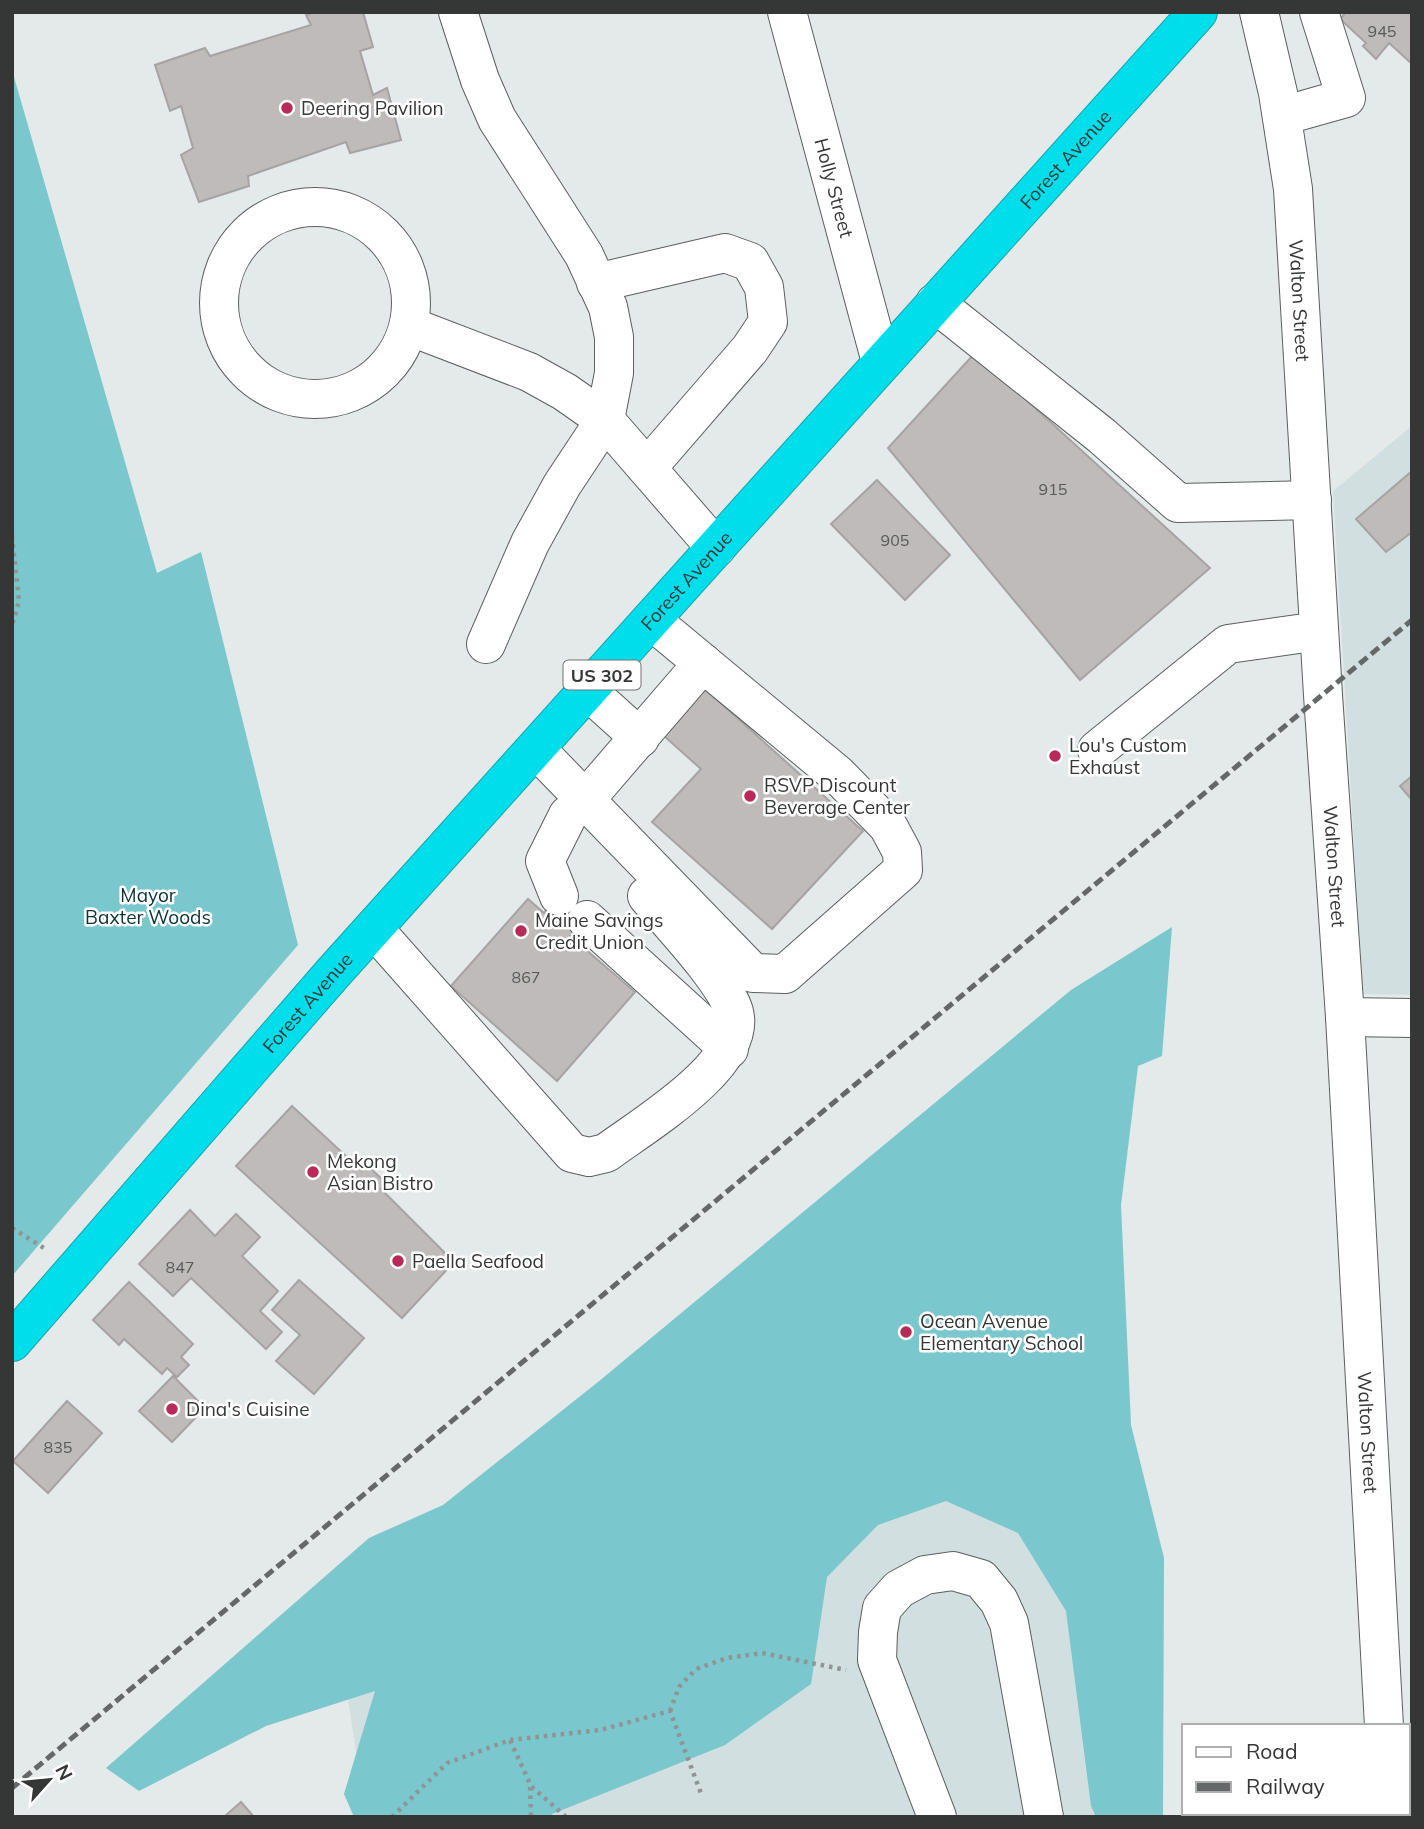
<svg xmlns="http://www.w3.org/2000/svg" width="1424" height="1829" font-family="Mulish,sans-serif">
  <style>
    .built { fill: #d1dfe0 }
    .forest { fill: #7ac7cd }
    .building { fill: #bfbbbb; stroke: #a7a2a3; stroke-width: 2 }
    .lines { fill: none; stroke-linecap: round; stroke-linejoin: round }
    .minor-casing { stroke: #5b5f5f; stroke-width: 40 }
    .highway-casing { stroke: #13a4ac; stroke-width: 40 }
    .path { stroke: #919494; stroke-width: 4.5; stroke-dasharray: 3.5 5; stroke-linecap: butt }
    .minor { stroke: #fff; stroke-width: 38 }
    .highway { stroke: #00deeb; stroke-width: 38 }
    .rail { stroke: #656868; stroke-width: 5; stroke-dasharray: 10 5; stroke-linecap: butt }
    .poi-dot { fill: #b82a5a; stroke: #fff; stroke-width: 2.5 }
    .labels { text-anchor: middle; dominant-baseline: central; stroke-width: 5; stroke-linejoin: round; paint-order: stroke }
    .number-label { font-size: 16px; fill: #585858 }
    .shield { fill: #fff; stroke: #727373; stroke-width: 2 }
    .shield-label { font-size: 18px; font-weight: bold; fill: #353737 }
    .poi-label { font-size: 19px; fill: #353737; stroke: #fff; text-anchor: start }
    .street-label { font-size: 19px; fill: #353737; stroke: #fff }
    .park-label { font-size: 19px; fill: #0c3336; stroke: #fff }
  </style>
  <rect width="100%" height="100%" fill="#e4e9e9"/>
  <path class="built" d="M1412,426V995L1363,994L1333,491Z
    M1081,1025L1136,1817H366L339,1640Z"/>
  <path class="forest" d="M12,70L157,573L201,552L298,945L12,1276Z
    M1172,927L1162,1056L1138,1066L1121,1205L1131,1425L1164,1558L1163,1817H1096L1091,1806L1066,1611L1018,1533L946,1501L878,1525L827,1577L811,1684L725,1745L552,1814V1817H354L344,1794L375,1691L266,1726L139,1791L106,1768L369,1538L443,1505L598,1382L1071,990Z"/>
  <path class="building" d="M315,12H363L373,47L360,51L373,95L387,88L401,140L350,153L346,142L248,176L249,186L199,202L181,155L193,148L181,106L170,111L155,65L205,48L210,56L311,25L306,15Z
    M1346,12H1412V64L1389,43L1376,59L1363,46L1366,43L1340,19Z
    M975,353L1210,568L1080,680L888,448Z
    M1412,471V532L1386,552L1356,519Z
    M877,480L950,555L905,600L831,524Z
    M705,689L863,831L772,929L652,822L701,769L664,736Z
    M1412,776V800L1400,786Z
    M561,894L589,918L570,936L635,992L557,1081L451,986L528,899L544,913Z
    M292,1106L362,1171L367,1165L386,1183L381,1189L454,1262L402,1318L236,1166Z
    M190,1210L215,1236L236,1214L260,1237L242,1256L278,1291L260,1311L282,1332L266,1349L191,1278L173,1296L139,1264Z
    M299,1280L364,1338L314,1394L276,1361L300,1335L272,1310Z
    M129,1282L193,1344L181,1357L189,1365L177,1377L167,1368L162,1374L124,1339L119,1345L93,1320Z
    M173,1376L205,1408L172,1442L139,1411Z
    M67,1401L102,1433L48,1493L13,1461Z
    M241,1802L254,1817H224Z"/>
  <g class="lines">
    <defs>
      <g id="minor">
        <path d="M458,12L480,80L497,119L584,255L608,307L614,337V373L605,420L562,485L530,543L486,644"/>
        <path id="s1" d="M787,12L881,362"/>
        <path id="s2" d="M1259,12L1278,93L1293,189L1323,695L1345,1017L1384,1726"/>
        <path d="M1282,116L1346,98L1319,12"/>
        <circle cx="315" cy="303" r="96"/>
        <path d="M596,283L725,253L750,262L764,287L768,322L750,349L647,468"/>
        <path d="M935,303L1102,436L1178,503L1312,500"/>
        <path d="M409,326L529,372L565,392L605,420L716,548"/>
        <path d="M588,691L640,738"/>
        <path d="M536,749L753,973L785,974L903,870L902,852L888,826L838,775L651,620"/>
        <path d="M1097,750L1228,644L1319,631"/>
        <path d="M585,800L703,663"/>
        <path d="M559,896L545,861L568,815"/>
        <path d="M587,920L729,1049"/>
        <path d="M374,929L572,1153L589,1157L606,1153C642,1126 748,1064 734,1012C726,982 669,922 647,896"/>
        <path d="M1345,1017L1412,1018"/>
        <path d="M1388,1813V1817"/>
        <path d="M937,1817L877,1660L878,1632L882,1608L899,1589L925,1575L953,1571L981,1579L999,1601L1009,1623L1044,1817"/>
      </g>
      <g id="highway">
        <path id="s3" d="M12,1342L333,973L1198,12"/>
      </g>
    </defs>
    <use href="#minor" class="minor-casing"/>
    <use href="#highway" class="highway-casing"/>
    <path class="path" d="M12,536L19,601L12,626
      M12,1228L47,1250
      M670,1711L679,1687L696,1669L727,1658L762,1653L846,1670
      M510,1740L600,1730L670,1711L702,1796
      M530,1787L531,1817
      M392,1817L447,1763L510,1740L531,1786L566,1817"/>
    <use href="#minor" class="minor"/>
    <use href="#highway" class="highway"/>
    <path class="rail" d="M12,1788L1412,620"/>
  </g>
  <g class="poi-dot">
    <circle cx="287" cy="108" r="7"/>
    <circle cx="1055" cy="756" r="7"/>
    <circle cx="750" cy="796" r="7"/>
    <circle cx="521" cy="931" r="7"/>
    <circle cx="313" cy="1172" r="7"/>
    <circle cx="398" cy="1261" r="7"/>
    <circle cx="906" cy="1332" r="7"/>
    <circle cx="172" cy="1409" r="7"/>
  </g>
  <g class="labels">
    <g class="number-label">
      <text x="1382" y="31">945</text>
      <text x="1053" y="489">915</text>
      <text x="895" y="540">905</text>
      <text x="526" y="977">867</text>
      <text x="180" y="1267">847</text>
      <text x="58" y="1447">835</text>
    </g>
    <rect class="shield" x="563.5" y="660.5" width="77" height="29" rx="5"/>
    <g class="shield-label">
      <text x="602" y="675">US 302</text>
    </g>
    <g class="poi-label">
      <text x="301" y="108">Deering Pavilion</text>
      <text x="1069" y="745">Lou's Custom<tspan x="1069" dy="22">Exhaust</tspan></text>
      <text x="764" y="785">RSVP Discount<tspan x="764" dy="22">Beverage Center</tspan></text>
      <text x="535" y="920">Maine Savings<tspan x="535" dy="22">Credit Union</tspan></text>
      <text x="327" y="1161">Mekong<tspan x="327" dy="22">Asian Bistro</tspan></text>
      <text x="412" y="1261">Paella Seafood</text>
      <text x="920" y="1321">Ocean Avenue<tspan x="920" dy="22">Elementary School</tspan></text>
      <text x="186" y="1409">Dina's Cuisine</text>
    </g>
    <g class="street-label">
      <text stroke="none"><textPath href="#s3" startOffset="1584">Forest Avenue</textPath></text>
      <text stroke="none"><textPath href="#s1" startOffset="182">Holly Street</textPath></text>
      <text stroke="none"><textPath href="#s2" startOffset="292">Walton Street</textPath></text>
      <text stroke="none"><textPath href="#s3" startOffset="1017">Forest Avenue</textPath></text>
      <text stroke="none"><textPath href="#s2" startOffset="859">Walton Street</textPath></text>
      <text stroke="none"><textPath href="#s3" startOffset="450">Forest Avenue</textPath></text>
      <text stroke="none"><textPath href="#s2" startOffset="1426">Walton Street</textPath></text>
    </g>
    <g class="park-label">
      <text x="148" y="895">Mayor<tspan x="148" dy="22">Baxter Woods</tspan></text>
    </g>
  </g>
  <rect width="1424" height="1829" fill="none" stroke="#353737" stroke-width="28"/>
  <rect x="1182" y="1724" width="228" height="91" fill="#ffffff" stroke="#aeafaf" stroke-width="2"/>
  <rect x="1196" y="1747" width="35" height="10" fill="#ffffff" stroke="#aeafaf" stroke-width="2"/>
  <text x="1246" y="1759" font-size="21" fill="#353737">Road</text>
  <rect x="1196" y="1782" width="35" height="10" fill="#656868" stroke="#aeafaf" stroke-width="2"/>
  <text x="1246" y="1794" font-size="21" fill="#353737">Railway</text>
  <g transform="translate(49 1780) rotate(63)" stroke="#ffffff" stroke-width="5" paint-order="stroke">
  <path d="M0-5L12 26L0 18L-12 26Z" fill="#353737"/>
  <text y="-10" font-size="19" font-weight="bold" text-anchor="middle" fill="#353737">N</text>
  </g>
</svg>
